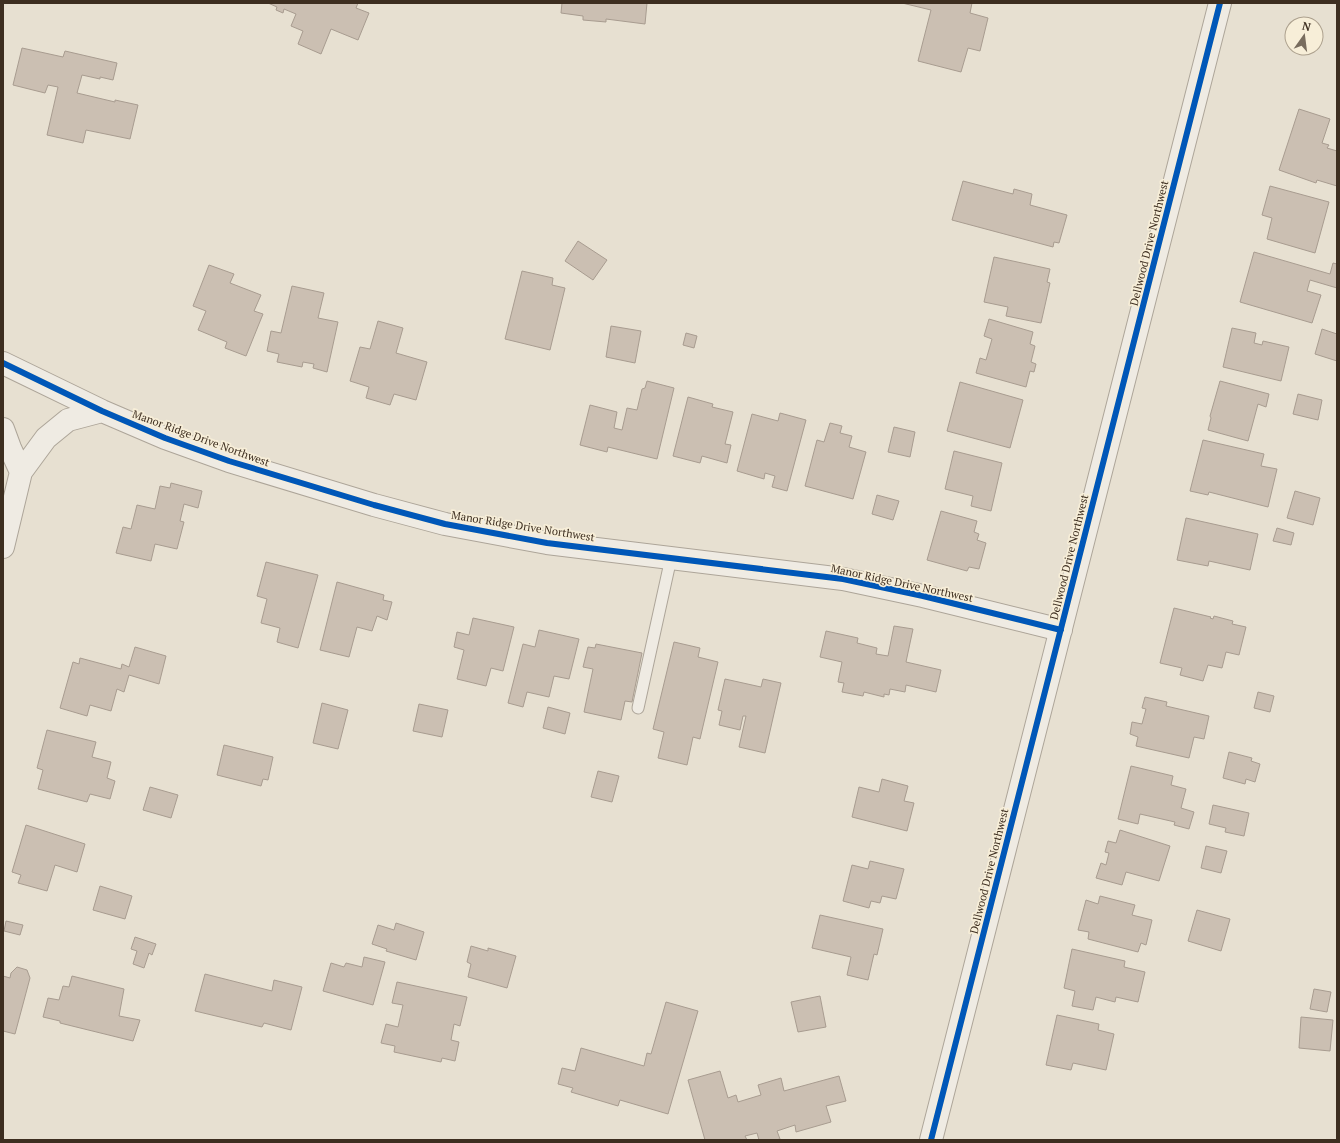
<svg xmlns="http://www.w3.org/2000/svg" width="1340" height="1143" font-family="'PT Serif',serif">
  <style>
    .building { fill: #cbbfb2; stroke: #a89c90 }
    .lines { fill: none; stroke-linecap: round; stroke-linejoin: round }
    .service-casing { stroke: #ada599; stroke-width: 13 }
    .minor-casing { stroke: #ada599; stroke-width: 24 }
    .service { stroke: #efebe3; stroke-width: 11 }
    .minor { stroke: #efebe3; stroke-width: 22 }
    .cycleway-casing { stroke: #f7eed8; stroke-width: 8 }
    .cycleway { stroke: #0057b8; stroke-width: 6 }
    .labels { text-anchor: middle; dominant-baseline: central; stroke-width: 3.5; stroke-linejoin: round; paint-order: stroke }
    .street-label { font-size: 11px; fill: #3d2e20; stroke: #f7eed8 }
  </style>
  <rect width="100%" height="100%" fill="#e7e0d1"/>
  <path class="building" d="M268,3H358L356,8L369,13L358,40L331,29L321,54L298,44L303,31L291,26L296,14L284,9L283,13L276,10L277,7Z
    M562,3H647L645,24L606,19V22L583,20V16L561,13Z
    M902,3H972L970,13L988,18L980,51L968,48L961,72L918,61L931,10Z
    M22,48L63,57L65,51L117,63L113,80L100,77V79L82,75L77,93L115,102V100L138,105L130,139L86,130L83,143L47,135L58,87L48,85L45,93L13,85Z
    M1299,109L1330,119L1322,143L1329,145L1327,148L1337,151V186L1317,180L1316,183L1279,170Z
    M963,181L1013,194L1014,189L1032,194L1030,205L1067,215L1059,243L1054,242L1053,247L952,220Z
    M1270,186L1329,202L1315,253L1267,239L1272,218L1262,215Z
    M578,241L607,260L593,280L565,261Z
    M1254,252L1330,274L1333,263L1337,264V288L1310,280L1307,291L1321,295L1312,323L1240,302Z
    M994,257L1050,269L1047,282L1050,283L1041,323L1006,316L1008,307L984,302Z
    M209,265L234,274L230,283L261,295L254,311L263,314L246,356L225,348L227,342L198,330L206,311L193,306Z
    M522,271L553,278L552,285L565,288L550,350L505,339Z
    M292,286L324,293L318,318L338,322L327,372L313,368L314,364L303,362L302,367L277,362L279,354L267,351L271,331L281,333Z
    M989,319L1033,332L1030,344L1035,346L1031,362L1036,364L1034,372L1030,371L1026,387L976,373L980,358L986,360L992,339L984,336Z
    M378,321L403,328L396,353L427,362L416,400L394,394L390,405L366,398L369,387L350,381L360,347L370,349Z
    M611,326L641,331L635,363L606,357Z
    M1232,328L1256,333L1254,343L1262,345L1263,341L1289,347L1281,381L1223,367Z
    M1322,329L1337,334V361L1315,354Z
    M686,333L697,336L694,348L683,345Z
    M647,381L674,388L657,459L608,447L607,452L580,445L590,405L617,412L614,428L622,430L627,408L637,410L642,389L645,388Z
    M1220,381L1269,394L1266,407L1258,404L1248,441L1208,430L1211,418L1210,416Z
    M960,382L1023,400L1010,448L947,431Z
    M1298,394L1322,400L1318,420L1293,414Z
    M688,397L713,404L712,407L733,412L725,444L731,445L727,463L702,456L700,463L673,456Z
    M780,413L806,420L787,491L772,487L775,476L765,473L764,479L737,471L752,414L778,421Z
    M830,423L842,426L840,433L852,436L849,447L866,452L853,499L805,486L817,440L824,442Z
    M894,427L915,432L910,457L888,452Z
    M1203,440L1264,454L1261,466L1277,469L1268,507L1209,492L1208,495L1190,491Z
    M954,451L1002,463L991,511L971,506L973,496L945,489Z
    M171,483L202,491L198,508L184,504L180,521L184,522L177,549L155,544L151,561L116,553L123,527L131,529L137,505L155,509L160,486L170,488Z
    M1295,491L1320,498L1313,525L1287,518Z
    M877,495L899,501L893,520L872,514Z
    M941,511L977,521L974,532L979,534L977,540L986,543L979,569L969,567L967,571L927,560Z
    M1186,518L1258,534L1250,570L1209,561L1208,566L1177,560Z
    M1277,528L1294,533L1291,545L1273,541Z
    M266,562L318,575L298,648L277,642L280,628L261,623L267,599L257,596Z
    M337,582L384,595L383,600L392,602L387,620L377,616L372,631L357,627L349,657L320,650Z
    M1174,608L1211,617L1210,618L1213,619L1214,616L1233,621L1232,624L1246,627L1239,655L1226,652L1222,668L1208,665L1203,681L1180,675L1182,668L1160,663Z
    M473,618L514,627L503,671L491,668L486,686L457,679L464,650L454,647L457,632L469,635Z
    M894,626L913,629L906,662L941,670L936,692L906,685L905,692L890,689L889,695L884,694V697L864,692L863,696L842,692L844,683L838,682L842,662L820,657L826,631L858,638L857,643L877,648L876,654L888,656Z
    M539,630L579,639L569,679L554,676L549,697L527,692L523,707L508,703L523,644L535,647Z
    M674,642L700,648L698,657L718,662L700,739L693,737L687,765L658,758L664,732L653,729Z
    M596,644L642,653L632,702L625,701L621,720L584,712L593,669L583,667L588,647L595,648Z
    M135,647L166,656L159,684L129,675L124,692L117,689L111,711L90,705L87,716L60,708L73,662L79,664L80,658L121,669L122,664L129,667Z
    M725,679L761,687L763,679L781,683L765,753L739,747L746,716H743L740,730L719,725L722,711L718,710Z
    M1258,692L1274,696L1270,712L1254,708Z
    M1145,697L1167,702L1166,706L1209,716L1204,739L1194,737L1189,758L1136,746L1138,737L1130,734L1132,722L1142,724L1146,709L1142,708Z
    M322,703L348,710L338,749L313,743Z
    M419,704L448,710L442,737L413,731Z
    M548,707L570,713L565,734L543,728Z
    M47,730L96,742L92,757L111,762L107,778L115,781L110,799L90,794L87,802L38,789L43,770L37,768Z
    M224,745L273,757L268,780L263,779L261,786L217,775Z
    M1229,752L1252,758L1251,761L1260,764L1255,782L1246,779L1245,784L1223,778Z
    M1131,766L1173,776L1171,785L1186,789L1181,808L1194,812L1189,829L1174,825L1175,822L1140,814L1138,824L1118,819Z
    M598,771L619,776L612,802L591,797Z
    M882,779L908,786L904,801L914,803L907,831L852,817L859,787L879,792Z
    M150,787L178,795L171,818L143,810Z
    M1213,805L1249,813L1244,836L1225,832L1226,828L1209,824Z
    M26,825L85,844L77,872L55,865L47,891L18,883L21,875L12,872Z
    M1120,830L1170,846L1159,881L1126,872L1122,885L1096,878L1101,863L1106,865L1109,853L1105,852L1108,841L1116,843Z
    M1206,846L1227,851L1221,873L1201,868Z
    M870,861L904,869L896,899L882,896L880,903L871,901L869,908L843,901L852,865L868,869Z
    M100,886L132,896L125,919L93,910Z
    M1100,896L1135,905L1132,915L1152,920L1146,945L1141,943L1138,952L1088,939L1089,932L1078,930L1086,900L1098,904Z
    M1197,910L1230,919L1221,951L1188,941Z
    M820,915L883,929L877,955L874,954L868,980L847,975L851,957L812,948Z
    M6,921L23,925L20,935L4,931Z
    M396,923L424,932L416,960L386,951L387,949L372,944L378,925L394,930Z
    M135,937L156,944L152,955L149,953L144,968L133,964L137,951L131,949Z
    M471,946L488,951V948L516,956L507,988L468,977L471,964L467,962Z
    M1072,949L1125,961L1124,967L1145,972L1138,1002L1116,997L1115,1002L1096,997L1093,1010L1072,1006L1075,991L1064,988Z
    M364,957L385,962L373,1005L323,991L331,963L344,967L346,963L362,967Z
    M17,967L27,970L30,978L15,1034L3,1031V976L10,978L11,973Z
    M205,974L272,991L274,980L302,987L291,1030L264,1023L262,1027L195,1011Z
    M72,976L124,989L119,1016L140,1020L133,1041L60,1023V1021L43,1017L48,998L59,1000L63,986L69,987Z
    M397,982L467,997L460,1026L454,1024L451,1040L459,1042L455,1061L442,1058L441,1062L394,1052L395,1046L381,1043L386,1024L398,1027L403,1005L392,1003Z
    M1314,989L1331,992L1327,1012L1310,1009Z
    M820,996L826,1027L798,1032L791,1002Z
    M666,1002L698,1011L668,1114L620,1100L618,1106L571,1092L573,1088L558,1084L562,1068L575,1071L581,1048L644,1066L647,1053L651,1054Z
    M1057,1015L1099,1024L1098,1030L1114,1034L1106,1070L1073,1063L1071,1070L1046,1065Z
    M1301,1017L1333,1020L1330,1051L1299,1048Z
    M720,1071L728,1098L736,1095L738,1102L761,1095L758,1085L781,1078L784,1091L839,1076L846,1101L826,1106L831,1122L796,1132L795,1125L777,1131L780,1139L775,1140H759L757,1133L745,1136L747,1140H705L688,1080Z"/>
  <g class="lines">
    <defs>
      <path id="service" d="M638,708L671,558"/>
      <path id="minor" d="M3,363L102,411L165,438L229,461L374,505L445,524L547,543L843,579L923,596L1061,630
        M3,429L10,448L21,472
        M3,547L21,472L46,438L68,420L102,411
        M931,1140L1220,3"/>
    </defs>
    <use href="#service" class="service-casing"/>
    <use href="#minor" class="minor-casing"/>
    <use href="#service" class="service"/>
    <use href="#minor" class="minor"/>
    <defs>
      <path id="cycleway" d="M3,363L102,411L165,438L229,461L374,505L445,524L547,543L843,579L923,596L1061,630
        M931,1140L1220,3"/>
    </defs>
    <use href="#cycleway" class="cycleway-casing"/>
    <use href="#cycleway" class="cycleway"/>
  </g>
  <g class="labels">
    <g class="street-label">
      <text transform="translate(1149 243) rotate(-76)">Dellwood Drive Northwest</text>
      <text transform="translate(201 438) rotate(20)">Manor Ridge Drive Northwest</text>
      <text transform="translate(523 526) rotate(9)">Manor Ridge Drive Northwest</text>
      <text transform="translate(1069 557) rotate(-76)">Dellwood Drive Northwest</text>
      <text transform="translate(902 583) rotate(12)">Manor Ridge Drive Northwest</text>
      <text transform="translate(989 871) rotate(-76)">Dellwood Drive Northwest</text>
    </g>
  </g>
  <rect width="1340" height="1143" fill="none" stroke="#3d2e20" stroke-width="8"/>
  <g transform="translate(1304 36) rotate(14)"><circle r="19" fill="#f7eed8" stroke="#ada18e"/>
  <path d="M0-3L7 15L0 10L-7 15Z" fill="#786c5e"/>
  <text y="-6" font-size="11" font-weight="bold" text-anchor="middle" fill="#3d2e20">N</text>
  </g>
</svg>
